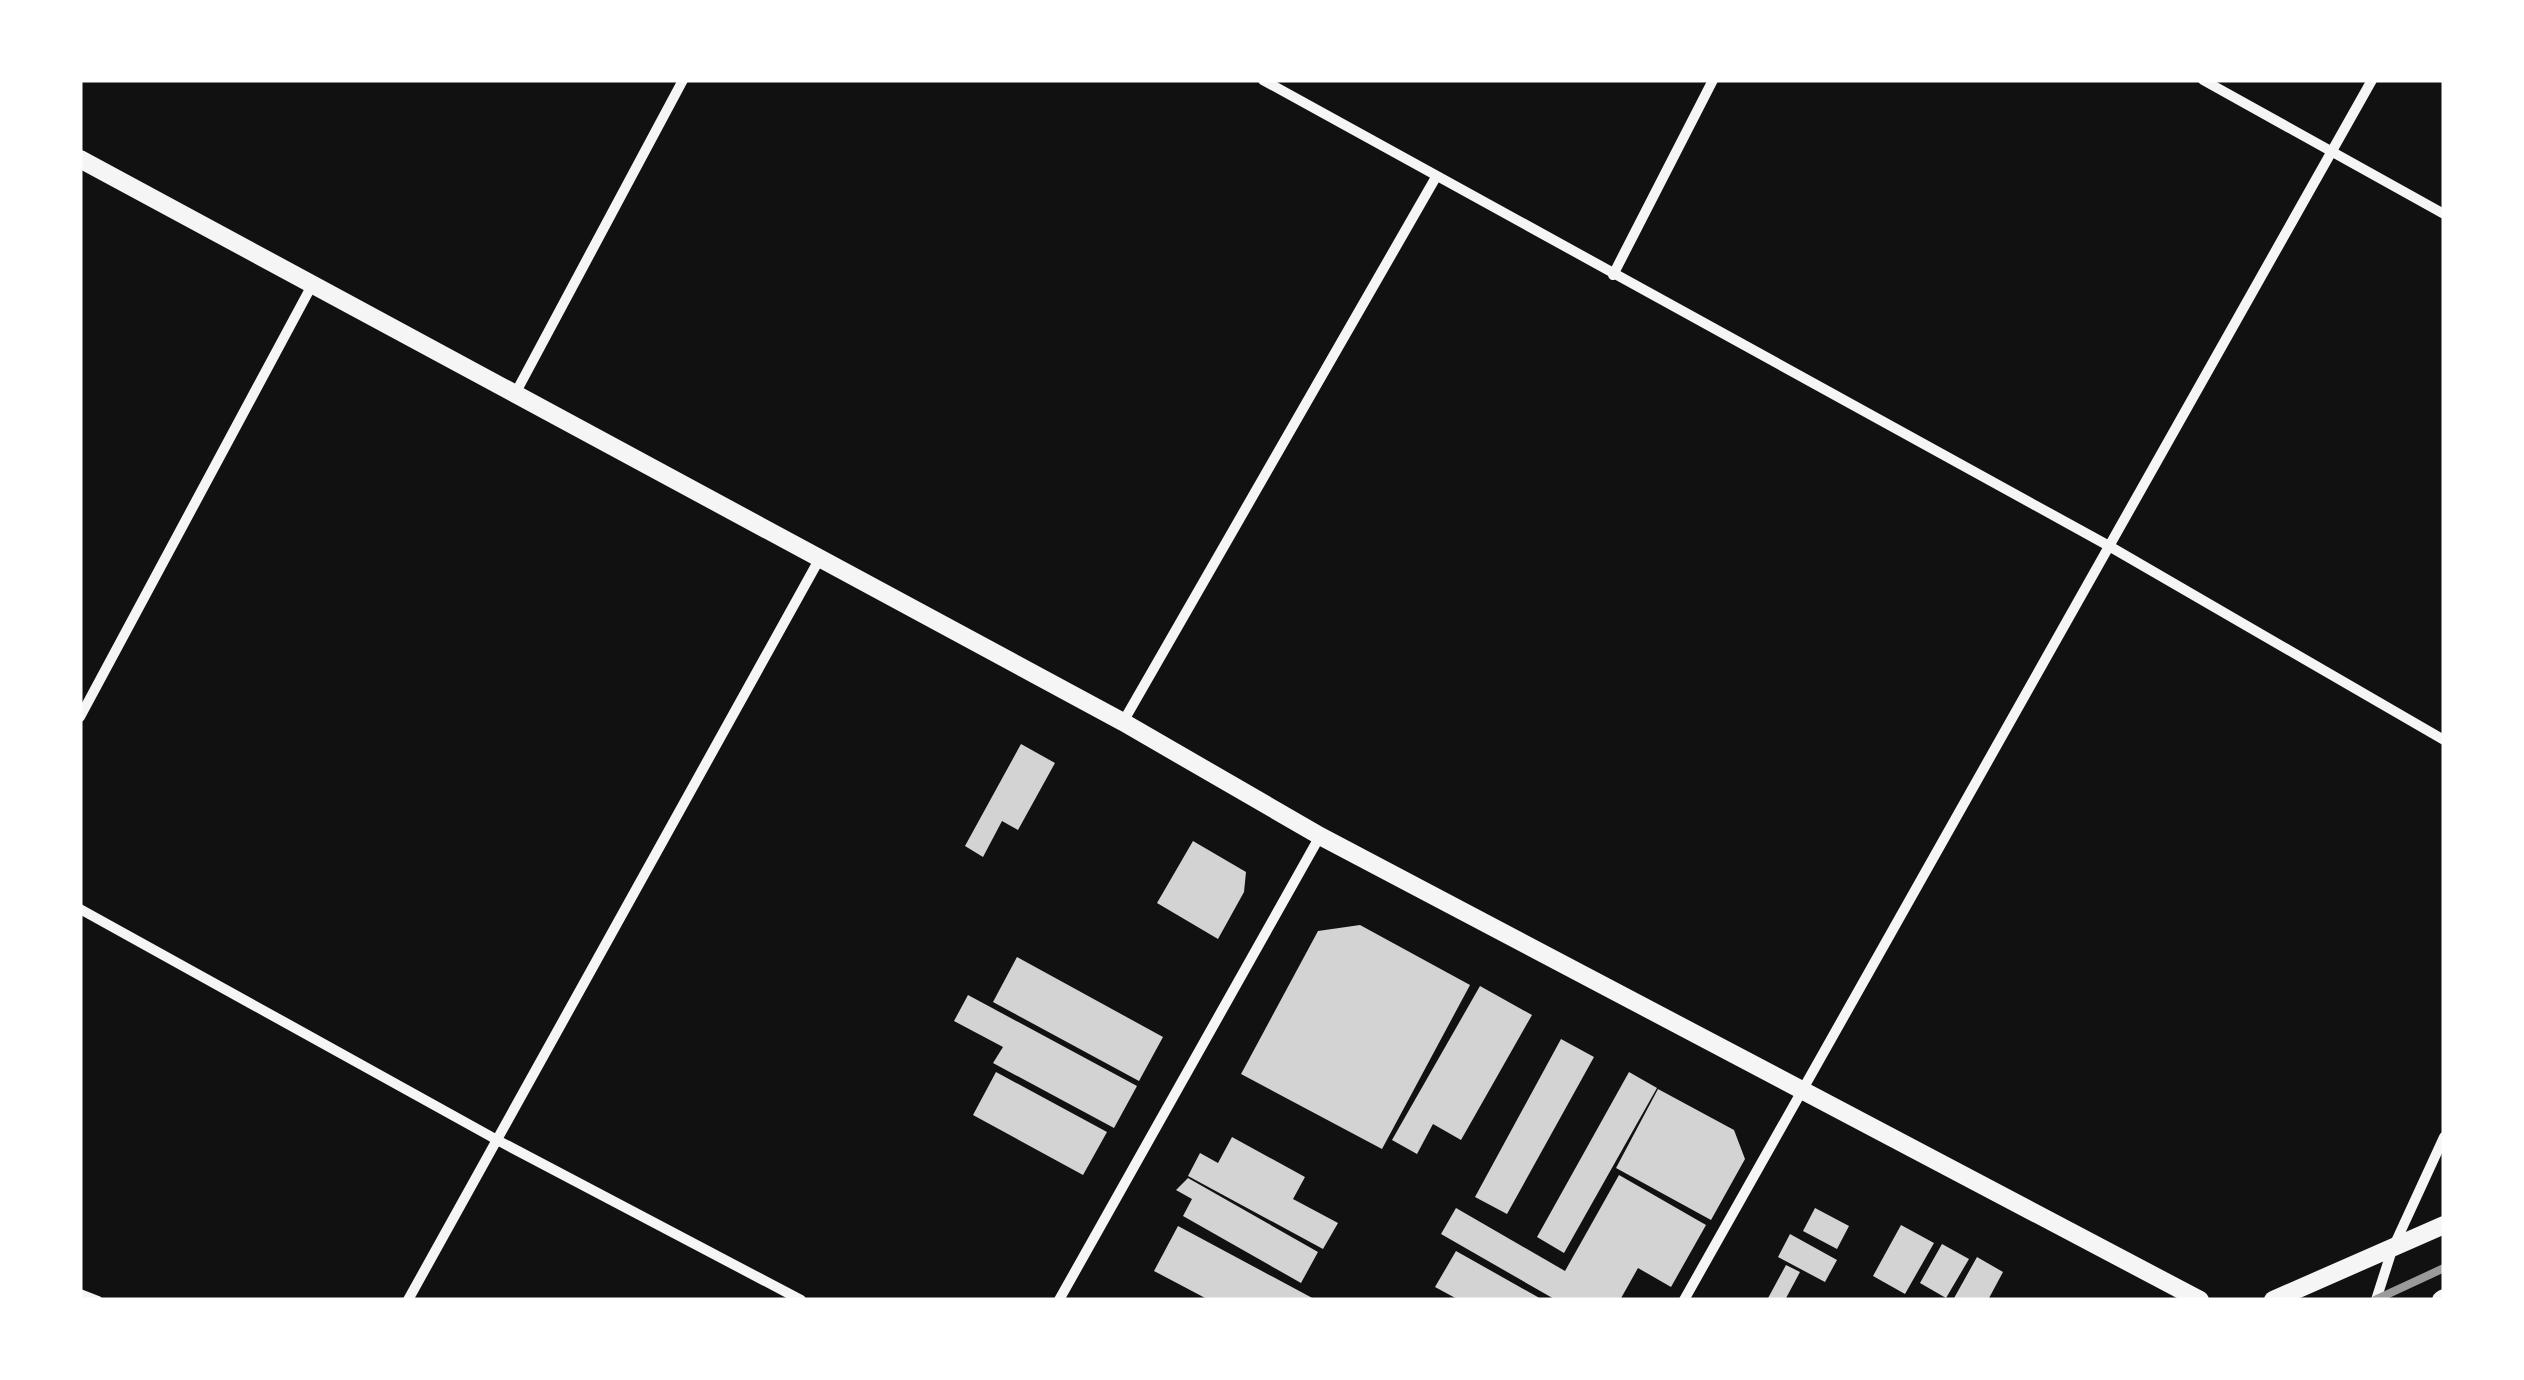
<svg xmlns="http://www.w3.org/2000/svg" width="2524" height="1380" font-family="Spectral,serif">
  <style>
    .building { fill: #d3d3d3 }
    .lines { fill: none; stroke-linecap: round; stroke-linejoin: round }
    .service { stroke: #f5f5f5; stroke-width: 8 }
    .minor { stroke: #f5f5f5; stroke-width: 10 }
    .tertiary { stroke: #f5f5f5; stroke-width: 18 }
    .rail { stroke: #9a9a9a; stroke-width: 8 }
  </style>
  <rect width="100%" height="100%" fill="#111"/>
  <path class="building" d="M1021,744L1055,763L1018,830L1002,821L983,857L965,846Z
    M1193,841L1246,872L1244,892L1218,939L1157,903Z
    M1360,925L1470,985L1382,1149L1241,1074L1318,931Z
    M1017,957L1163,1037L1139,1081L993,1002Z
    M1480,986L1532,1015L1461,1140L1433,1124L1417,1154L1392,1140Z
    M968,995L1137,1086L1114,1128L993,1063L1003,1047L954,1021Z
    M1561,1039L1594,1057L1507,1214L1475,1197Z
    M996,1072L1107,1132L1083,1175L973,1115Z
    M1629,1072L1657,1088L1564,1253L1537,1237Z
    M1658,1089L1734,1130L1745,1159L1711,1220L1616,1168Z
    M1232,1137L1305,1177L1293,1199L1338,1223L1323,1249L1188,1176L1200,1153L1218,1163Z
    M1619,1175L1706,1225L1671,1287L1638,1268L1620,1300H1556L1441,1234L1456,1208L1565,1271Z
    M1188,1178L1318,1252L1301,1283L1183,1216L1192,1199L1176,1190Z
    M1815,1208L1849,1226L1837,1249L1803,1231Z
    M1901,1225L1934,1243L1905,1294L1873,1276Z
    M1178,1226L1316,1300H1209L1154,1271Z
    M1790,1234L1837,1260L1825,1282L1778,1257Z
    M1942,1244L1969,1259L1946,1298L1920,1283Z
    M1456,1251L1543,1300H1459L1435,1287Z
    M1977,1257L2003,1272L1988,1300H1953Z
    M1786,1265L1800,1272L1785,1300H1767Z"/>
  <g class="lines">
    <path class="service" d="M80,1293L98,1300"/>
    <path class="minor" d="M1263,80L2109,546L2444,740
      M2203,80L2444,214
      M1613,275L1713,80
      M515,394L683,80
      M80,717L311,287
      M1123,722L1436,177
      M80,909L499,1141L801,1300
      M408,1300L820,558
      M1059,1300L1320,836
      M1684,1300L2372,80
      M2376,1300L2392,1250L2444,1137"/>
    <path class="tertiary" d="M80,159L1123,722L1320,836L2200,1300
      M2273,1300L2444,1225
      M2441,1300L2444,1298"/>
    <path class="rail" d="M2375,1300L2444,1268"/>
  </g>
  <rect width="2524" height="1380" fill="none" stroke="#ffffff" stroke-width="165"/>
</svg>
